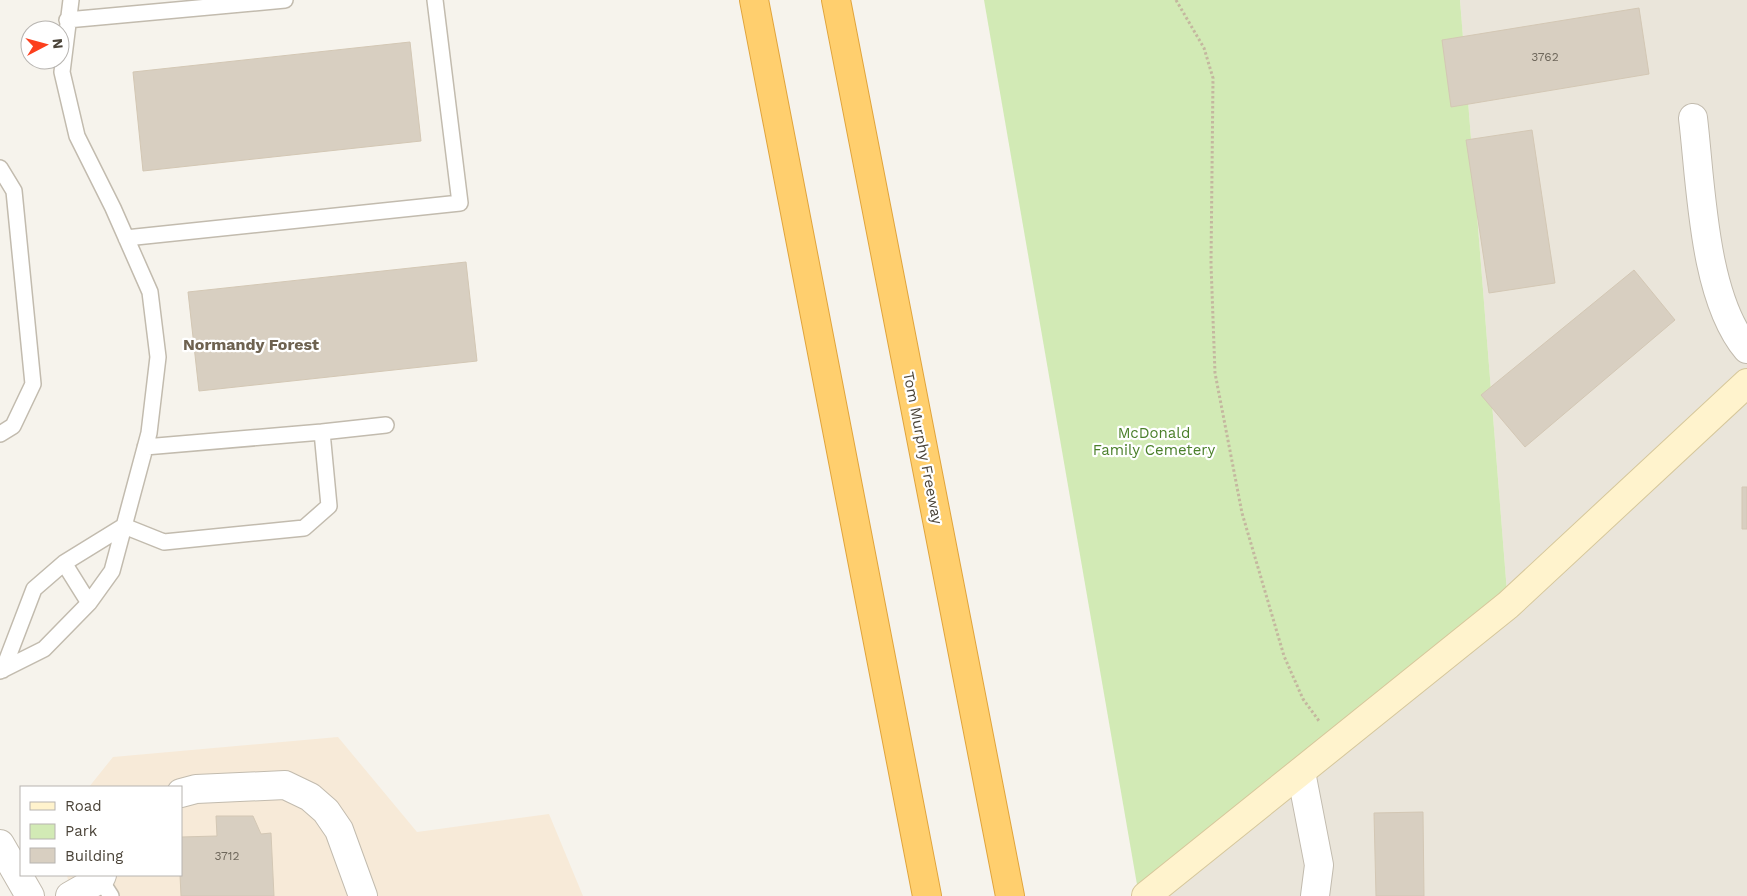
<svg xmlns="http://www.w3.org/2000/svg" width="1747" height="896" font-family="'Work Sans',sans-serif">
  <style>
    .residential { fill: #eae5da }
    .commercial { fill: #f7ead8 }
    .green { fill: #d2eab5 }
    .building { fill: #d8cfc1; stroke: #d3c7b4 }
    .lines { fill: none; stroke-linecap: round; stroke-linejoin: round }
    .lane-casing { stroke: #c2bbae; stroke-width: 18 }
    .street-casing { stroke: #c2bbae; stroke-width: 30 }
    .secondary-casing { stroke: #d6c79b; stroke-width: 30 }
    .highway-casing { stroke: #e0a43c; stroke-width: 30 }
    .path { stroke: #c4b79f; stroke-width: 3; stroke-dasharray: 2.5 2.5; stroke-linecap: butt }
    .lane { stroke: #fff; stroke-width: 15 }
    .street { stroke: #fff; stroke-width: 28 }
    .secondary { stroke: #fff3cd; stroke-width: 28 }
    .highway { stroke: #ffcf6e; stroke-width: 28 }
    .labels { text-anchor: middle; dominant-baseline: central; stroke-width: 4.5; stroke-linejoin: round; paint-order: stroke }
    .number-label { font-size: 12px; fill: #6e675b }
    .park-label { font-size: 15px; fill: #4a7f2a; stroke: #fff }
    .street-label { font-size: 15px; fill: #4b4439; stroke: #fff }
    .neighbourhood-label { font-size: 16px; font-weight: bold; fill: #6e6250; stroke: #fff }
  </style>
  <rect width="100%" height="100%" fill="#f6f3ec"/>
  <path class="residential" d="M1460,0H1747V896H1159L1508,605Z"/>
  <path class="commercial" d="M338,737L417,832L549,814L583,896H71L67,875H181V787H89L113,757Z"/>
  <path class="green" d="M984,0H1460L1508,605L1139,896Z"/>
  <path class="building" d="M1639,8L1649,74L1451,107L1442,40Z
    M410,42L421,141L143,171L133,72Z
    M1532,130L1555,283L1489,293L1466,140Z
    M466,262L477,361L199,391L188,292Z
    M1634,270L1675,320L1525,447L1481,395Z
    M1742,487H1747V529H1742Z
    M1423,812L1424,896H1376L1374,813Z
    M216,816H253L261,834L271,833L274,896H181L180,875H181V837L217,836Z"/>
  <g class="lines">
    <defs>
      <path id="lane" d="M67,20L285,0
        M0,168L14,191L33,384L13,426L0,434
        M126,238L460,203L435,0
        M322,432L386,425
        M124,526L164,542L304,528L329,506L322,432L145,447
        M64,563L89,603
        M3,670L34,589L64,563L124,526
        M0,671L44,649L89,603L112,571L149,433L158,357L150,292L113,208L77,136L62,72L71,0
        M100,879L111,896"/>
      <path id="street" d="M1693,118C1701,184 1703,297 1747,349
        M1301,772L1319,865L1315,896
        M181,793L196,789L285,785L310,797L326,811L339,830L363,896
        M0,844L30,896
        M70,896L100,879L102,875"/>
      <path id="secondary" d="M1146,896L1508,605L1747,383"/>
      <path id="highway" d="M754,0L927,896
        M836,0L1010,896"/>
    </defs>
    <use href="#lane" class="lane-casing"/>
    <use href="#street" class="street-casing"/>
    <use href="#secondary" class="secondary-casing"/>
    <use href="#highway" class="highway-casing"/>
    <path class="path" d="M1176,0L1204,48L1213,78L1211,264L1215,373L1242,513L1284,656L1303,699L1319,721"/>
    <use href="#lane" class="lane"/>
    <use href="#street" class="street"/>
    <use href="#secondary" class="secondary"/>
    <use href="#highway" class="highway"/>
  </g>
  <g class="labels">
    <g class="number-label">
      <text x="1545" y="57">3762</text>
      <text x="227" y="856">3712</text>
    </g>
    <g class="park-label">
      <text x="1154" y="433">McDonald<tspan x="1154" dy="17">Family Cemetery</tspan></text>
    </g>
    <g class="street-label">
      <text transform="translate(923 448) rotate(79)">Tom Murphy Freeway</text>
    </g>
    <g class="neighbourhood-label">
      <text x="251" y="344">Normandy Forest</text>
    </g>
  </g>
  <rect x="20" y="786" width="162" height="90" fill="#ffffff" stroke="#b7b4b0"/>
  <rect x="30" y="802" width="25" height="8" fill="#fff3cd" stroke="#b7b4b0"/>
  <text x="65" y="811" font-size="15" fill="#4b4439">Road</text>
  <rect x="30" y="824" width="25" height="15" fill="#d2eab5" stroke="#b7b4b0"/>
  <text x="65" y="836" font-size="15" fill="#4b4439">Park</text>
  <rect x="30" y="848" width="25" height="15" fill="#d8cfc1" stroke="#b7b4b0"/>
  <text x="65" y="861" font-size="15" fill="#4b4439">Building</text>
  <g transform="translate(45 45) rotate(84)"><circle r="24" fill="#ffffff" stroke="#b7b4b0"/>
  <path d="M0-4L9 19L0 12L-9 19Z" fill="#fc3f1d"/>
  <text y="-8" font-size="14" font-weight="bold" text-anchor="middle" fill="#4b4439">N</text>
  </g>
</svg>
